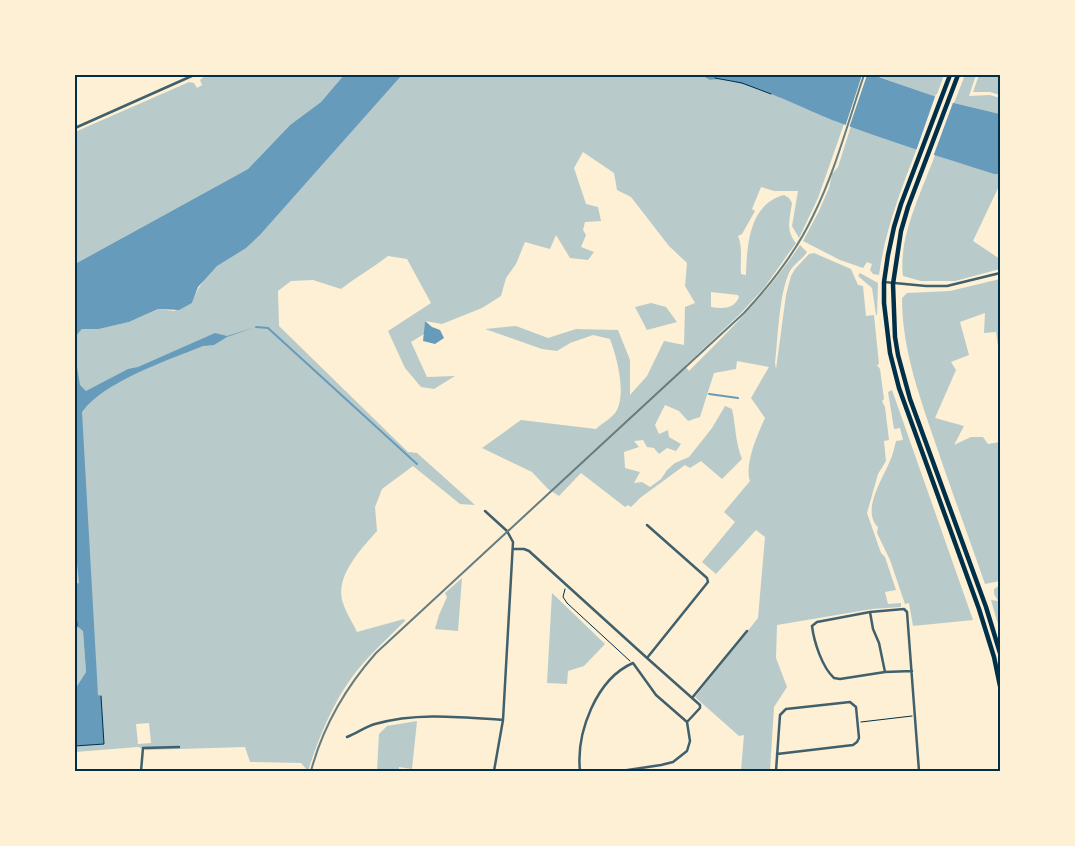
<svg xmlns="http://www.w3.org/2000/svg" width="1075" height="846" font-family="'Archivo Narrow',sans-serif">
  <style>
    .green { fill: #b9caca; fill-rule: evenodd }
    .water { fill: #669bbc }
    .pier { fill: #fdf0d5 }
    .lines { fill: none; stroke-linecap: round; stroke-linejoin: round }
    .stream { stroke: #669bbc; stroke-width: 2 }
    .path { stroke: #003049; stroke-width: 1 }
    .minor { stroke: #3f606c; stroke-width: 2.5 }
    .primary { stroke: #003049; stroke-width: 4.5 }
    .rail { stroke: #657d81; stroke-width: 2 }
    .neatline { fill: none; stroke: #003049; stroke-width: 2 }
  </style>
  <rect width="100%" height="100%" fill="#fdf0d5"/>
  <path class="green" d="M206,75H344L321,102L290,125L248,169L75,264V132L189,82L194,83L197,88L202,85L200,80Z
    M402,75H701L710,80C735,72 816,114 844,124L818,198L799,238L792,226L798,191H774L761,187L752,209L755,211L742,234L738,236C743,247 740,261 741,274L746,275C747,245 749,204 784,195L789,198L792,203C790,218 785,230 796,243L764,288L741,313L685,366L689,371C730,330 767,294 800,245L807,252C802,260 793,264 789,273C779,295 778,338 775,363L776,369L786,295L791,276L795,269L809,254L814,253L851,269L858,285L863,286L866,316L874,315L879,364L877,365L880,369L884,399L882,401L885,407L889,440L884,441L886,461L878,474L867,513L881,553L885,557L896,590L885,592L888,604L901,603V607L872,609L777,625L776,658L787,687L774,707L770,771H741L744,735L739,736L695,697L758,618L765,537L756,530L716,574L702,562L735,522L724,512L750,481C744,465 758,433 765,418L751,398L769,367L737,361L736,369L714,373L700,417L688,421L679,411L665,405L655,425L659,434L668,430L669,437L681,444L676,451L667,448L659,454L654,448L647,447L643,440L634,441L639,447L624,452L625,468L640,472L634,483L642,482L650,487L661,479L667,470L675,463L689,457L712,428L725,406L732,409C736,427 735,441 742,459L722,479L701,461L690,468L685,465L640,498L631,507L628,505L625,507L581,473L559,496L548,489L532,472L482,448L521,420L596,429C602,423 614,417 617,410C626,391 617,358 610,339L593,335L570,343L557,351L542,349L485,329L516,326L548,338L576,329L618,330L630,360V395L647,376L664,341L684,345L685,307L695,303L685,286L687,263L669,246L631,197L617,190L614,173L583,152L574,168L586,204L598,207L601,221L585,222L583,230L586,235L581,247L594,252L588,260L570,258L556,235L550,249L525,242L516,264L506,278L501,296L482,308L442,324L425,321L424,334L411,342L427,377L455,376L434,389L421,387L405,368L388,331L431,303L407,259L388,256C373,268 356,277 341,289L313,280L291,281L278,291L279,326L408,452L417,453L475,505L460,504L413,466L382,489L375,507L377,531C361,549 334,577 343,603C346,613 353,623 357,632L404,619L405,621C386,640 365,658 350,680C331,707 318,740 308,771L301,763L250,762L245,747L146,750L138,747L75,752V746L98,695L78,579L79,584H75V337L82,329H99L129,322L158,309L174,311L192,303C197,289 206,274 218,265C232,254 247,247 260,235ZM711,292L738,295L739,297C734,309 723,309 711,307ZM149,723L151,743L138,744L136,724Z
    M874,75H944L936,97Z
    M965,75H976L969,96L990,95L1000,98V114L954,103Z
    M979,75H1000V95L990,92H973Z
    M851,126L917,148C901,190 885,230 879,275L873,274L870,270L872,264L867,262L863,268L840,260L803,241L819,211L829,188L832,174L838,167Z
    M935,155L994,174H1000V184L973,241L1000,259V269L955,281H921L903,276C898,237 922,191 935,155Z
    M860,273L878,283L877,315H876L872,288L858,276Z
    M1000,279V360L996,332L984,333L985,313L960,322L969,355L951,362L956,370L935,418L964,426L954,445L971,437H983L988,444L1000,442V581L985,584C968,535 950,487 934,439C918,392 902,347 902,298L907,293L950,291Z
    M651,303L666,307L677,322L647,330L635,307Z
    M892,390L973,620L913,626L909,603L905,604L890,560L877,533L878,527C861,511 883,478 890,461C893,455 894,448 896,441L903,440L900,428L894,429L888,392Z
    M462,578L458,631L435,629L439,615L447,597L445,593Z
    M1000,585V631L991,600L998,601L994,594V589Z
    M552,593L605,644L584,666L568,671L567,684L547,683Z
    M75,600L83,631L86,672L75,689Z
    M417,721L412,769L399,767V771H377L379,734L387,726Z"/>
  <path class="water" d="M344,75H402L260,235L246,248L217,266L198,287L192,303L179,310L158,309L129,322L99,329H82L75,337V264L248,169L290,125L321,102Z
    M701,75H873L954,103L1000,114V174H994C941,157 887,141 835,121C809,111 734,73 710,80Z
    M425,321L432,327L440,330L444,338L435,344L423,341Z
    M256,327L227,337L214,345L203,346C168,360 103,382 82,412L98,695L101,696L104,744L75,746V689L86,672L83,631L77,626L75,584L79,583L75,543V355L80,385L86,391L128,369L138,367L215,333L227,336Z"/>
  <path class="pier" d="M862,75H867L849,128L845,127Z
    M936,94L954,100L933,157L916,151Z"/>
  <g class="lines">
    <path class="stream" d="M256,327L268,328L417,464
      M709,394L738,398"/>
    <path class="path" d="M715,78L742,83L771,94
      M565,589L563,597L567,603L630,661
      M75,600L77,626
      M861,722L912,716
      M75,746L104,744L101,696"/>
    <path class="minor" d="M75,128L194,75
      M884,282L926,286H947L1000,273
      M485,511L507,531L513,542L503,720L494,771
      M647,525L707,578L708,582L647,658L700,705V708L687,722
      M513,549H524L529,551L647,658
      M870,612L873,629L879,643L885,672
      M912,671L885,672L840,679L834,678C822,667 814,642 812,626L817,622L870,612L904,609L907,612L919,771
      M692,698L747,631
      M347,737C357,733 365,727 375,724C416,712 461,717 503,720
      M141,771L143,748L179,747
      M580,771C576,733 596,679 633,663L656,695L687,722L690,741L687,751L673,762L661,765L621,771
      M776,771L780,715L786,709L850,702L856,707L859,738L857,742L853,745L777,754"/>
    <path class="primary" d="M950,75L901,204L894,227L888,255L884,282V303L890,353L899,388L979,609L994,657L1000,686
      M958,75L908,207L901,231L893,284L895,337L898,355L910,399L986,607L1000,653"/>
    <path class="rail" d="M311,771C323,726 346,687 376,653L744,313C771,284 796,252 813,216C835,172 848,122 864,75"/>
  </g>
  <rect width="1075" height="846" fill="none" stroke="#fdf0d5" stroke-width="152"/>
  <rect x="76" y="76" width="923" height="694" class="neatline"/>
</svg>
